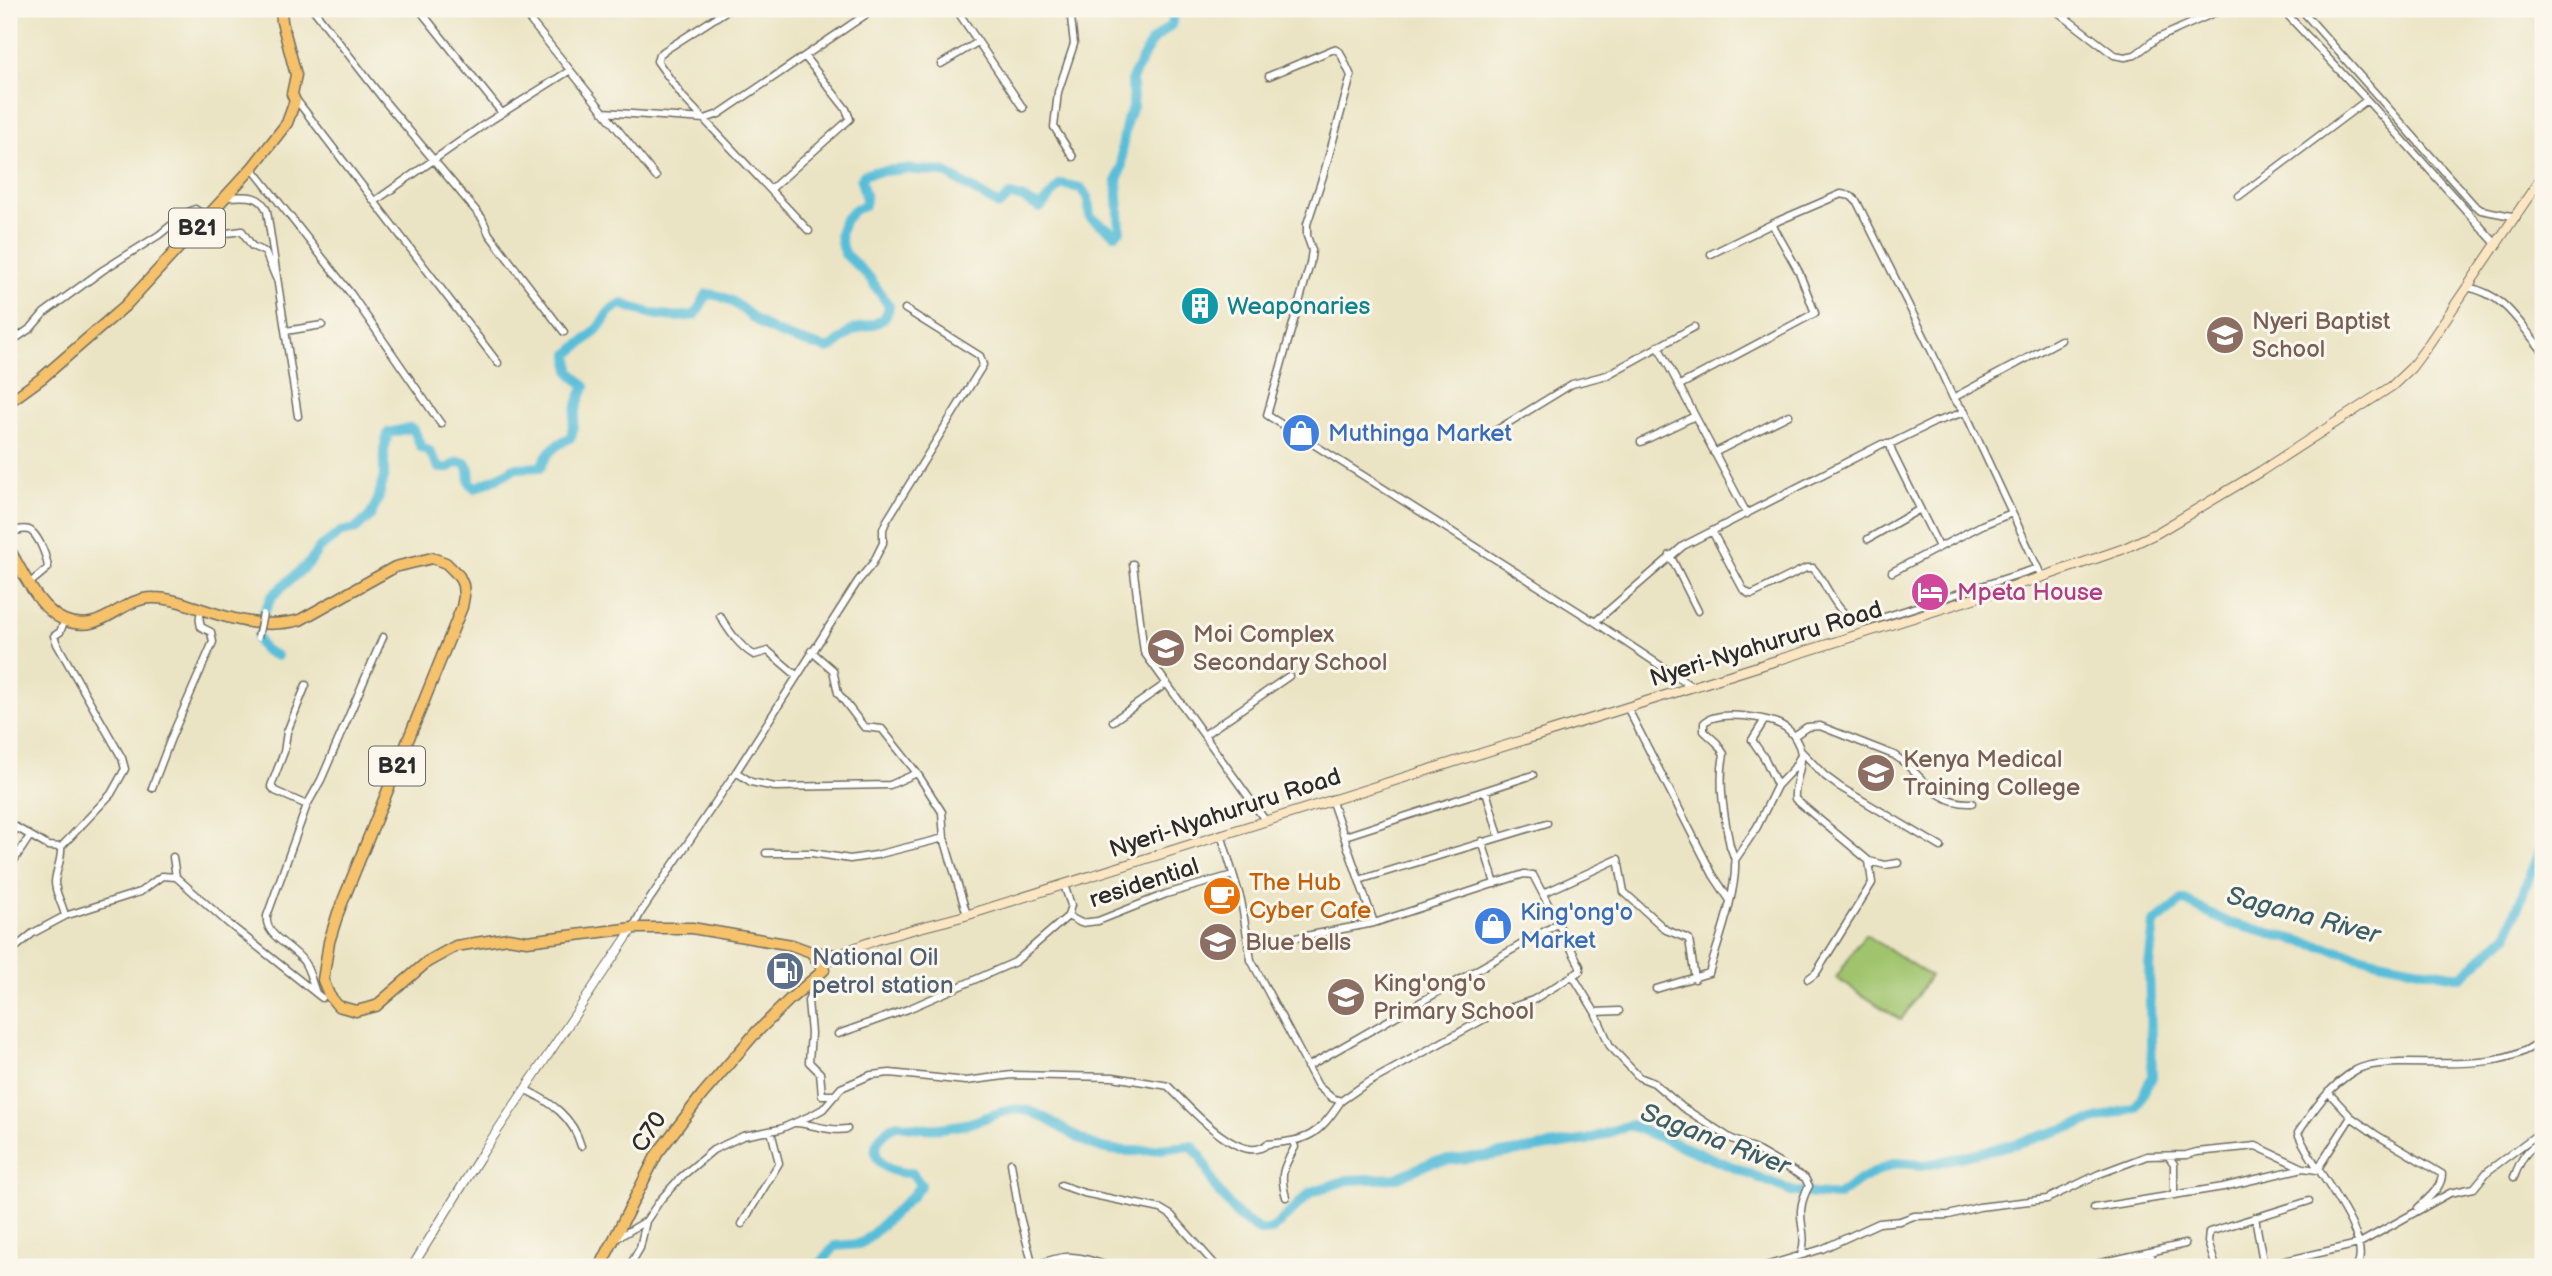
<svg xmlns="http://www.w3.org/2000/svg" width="2552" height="1276" font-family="'Balsamiq Sans',sans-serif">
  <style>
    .green { fill: #a0c46d; stroke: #66784c; stroke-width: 2 }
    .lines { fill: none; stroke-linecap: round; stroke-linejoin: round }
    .river { stroke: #59bdd8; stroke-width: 10 }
    .minor-casing { stroke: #6e6c61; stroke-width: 9 }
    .tertiary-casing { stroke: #6e6c61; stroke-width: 10 }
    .secondary-casing { stroke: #6e6c61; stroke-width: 11 }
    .trunk-casing { stroke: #6e6c61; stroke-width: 13 }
    .minor { stroke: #fff; stroke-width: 6 }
    .tertiary { stroke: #fff; stroke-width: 8 }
    .secondary { stroke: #fbe6c4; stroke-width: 9 }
    .trunk { stroke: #f5c16b; stroke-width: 10 }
    .minor-bridge-casing { stroke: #6e6c61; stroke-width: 9; stroke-linecap: butt }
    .minor-bridge { stroke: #fff; stroke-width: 6 }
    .labels { text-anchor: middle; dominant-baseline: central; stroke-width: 6; stroke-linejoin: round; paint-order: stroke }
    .shield { fill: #fbf7ec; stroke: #696865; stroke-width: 2 }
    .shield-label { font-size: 23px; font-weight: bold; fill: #2b2b2b }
    .culture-label { font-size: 24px; fill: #0d838f; stroke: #fbf7ec; text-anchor: start }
    .education-label { font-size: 24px; fill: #785e54; stroke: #fbf7ec; text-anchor: start }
    .shop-label { font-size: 24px; fill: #366cbe; stroke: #fbf7ec; text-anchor: start }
    .hotel-label { font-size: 24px; fill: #b23c85; stroke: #fbf7ec; text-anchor: start }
    .street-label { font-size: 24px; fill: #2b2b2b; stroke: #fbf7ec }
    .food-label { font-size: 24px; fill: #c56008; stroke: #fbf7ec; text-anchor: start }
    .service-label { font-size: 24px; fill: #4e5e75; stroke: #fbf7ec; text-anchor: start }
    .water-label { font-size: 26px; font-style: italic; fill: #3b5e68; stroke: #fbf7ec }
  </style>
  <rect width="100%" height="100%" fill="#fbf7ec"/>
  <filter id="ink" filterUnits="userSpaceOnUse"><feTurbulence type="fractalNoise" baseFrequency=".0143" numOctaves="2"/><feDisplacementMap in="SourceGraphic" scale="14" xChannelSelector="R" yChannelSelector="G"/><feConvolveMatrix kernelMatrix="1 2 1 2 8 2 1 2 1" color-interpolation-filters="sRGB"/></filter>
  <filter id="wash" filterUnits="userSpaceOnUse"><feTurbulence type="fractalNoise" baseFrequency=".00686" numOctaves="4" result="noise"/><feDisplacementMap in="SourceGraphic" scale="28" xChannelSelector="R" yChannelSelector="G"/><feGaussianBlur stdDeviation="1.57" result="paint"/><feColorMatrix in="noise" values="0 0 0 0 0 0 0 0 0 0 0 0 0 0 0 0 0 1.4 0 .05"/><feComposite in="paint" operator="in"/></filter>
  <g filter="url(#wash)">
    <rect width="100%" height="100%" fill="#ebe4c4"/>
    <path class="green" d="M1865,934L1930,976L1901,1020L1836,978Z"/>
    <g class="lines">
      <path class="river" d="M263,614L272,596L310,562L318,549L341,532L356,529L370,516L378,500L384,476V450L388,433L410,428L414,430L421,447L429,451L439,468H448L458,462L465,463L469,469L470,483L475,488L505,474L514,468L541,467C547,451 556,445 571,437C575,419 575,403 585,387L570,371L569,354C579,345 591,337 599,327C609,315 604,312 622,304C645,313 670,320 695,315L707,294C738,296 745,317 770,329C787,338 809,343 828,349C838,345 842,338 850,332C865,323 886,328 889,306L869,277L845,254L842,247L840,234L844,221L854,210L865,205L866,199L861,180L864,175L873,172L906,169L944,172L999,205L1011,195L1022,198L1040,208L1061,184L1081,188L1088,199L1090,217L1115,234L1120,230L1117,180L1122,166V147L1127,120L1133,107L1132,79L1151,42L1171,25L1176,9
        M258,637C259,649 267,652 277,656
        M818,1267L835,1246L859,1244L865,1241L912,1196L921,1185L912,1173C874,1174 861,1143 897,1124C919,1130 944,1129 966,1124C984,1120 1005,1107 1024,1110C1043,1112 1075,1140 1096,1146C1126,1157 1161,1147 1192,1146L1201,1157L1215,1187L1238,1216L1261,1231L1272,1230L1311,1192L1348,1180L1396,1178L1432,1162L1487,1156L1587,1140L1630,1125L1794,1192L1837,1196L1861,1179L1895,1163L1926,1165L2015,1144L2136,1107L2152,1077L2149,966L2154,923L2183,900L2229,923L2379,961L2461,977L2507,935L2543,841"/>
    </g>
  </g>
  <g filter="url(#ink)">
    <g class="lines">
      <defs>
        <path id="minor" d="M313,9L387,104L482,218L489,234L564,332
          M419,9L502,113
          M521,9L656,177
          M729,9L664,51L659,55L657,61L683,97L809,231
          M956,9L1023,108
          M1070,9L1074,44L1058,92L1054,127L1073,157
          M2054,9L2114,55L2125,57L2135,55L2156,39L2223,9
          M2282,9L2367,100
          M2304,9L2306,15L2474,205L2481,210L2517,217
          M941,64L978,42
          M1269,76L1334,49L1340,52L1351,76L1324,173L1307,224V236L1312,250L1310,264L1267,415L1595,622L1691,686
          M295,98L498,363
          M603,112L705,119L719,114L874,9
          M252,168L351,294L441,424
          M771,189L850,119L846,109L805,57
          M2239,196L2367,100L2497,245
          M225,197C242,197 260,192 267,211L298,416
          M375,201L485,124L569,71
          M189,238L242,231L252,246L265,252L276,278
          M1711,254L1778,221L1841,194L1851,196L1857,202L1931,350L1953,398L1965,412L2042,577
          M2467,287C2507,295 2518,323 2543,351
          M9,328L18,337L31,328L44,313L103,270L159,235L186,213L195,209L206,217
          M286,331L322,325
          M1658,346L1747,514
          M1680,385L1815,313L1799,272L1772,224
          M1953,398L2061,340
          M1490,434L1572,384L1607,375L1694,327
          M1641,442L1695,416
          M1714,453L1789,415
          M1712,531L1743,589L1749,594H1753L1806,568H1813C1832,589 1836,625 1872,621L2038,568
          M9,533C15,531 25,527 31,531C40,538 47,558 48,568L30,583
          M1868,539L1920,509
          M1939,547L1892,452L1890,444L1935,422L1965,412
          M1670,555L1698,611
          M1133,564L1144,652L1265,820
          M1892,572L1982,525L2012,513
          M720,616C729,631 739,646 754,655L768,651L796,675
          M1595,622L1683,546L1882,444H1890
          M811,651L833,670L838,693L864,727L882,729L917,773
          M306,685L287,732L284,752L271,786L275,791L307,805
          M1627,707L1713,875L1729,899
          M1113,721L1167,683
          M1764,721L1752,740L1765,759L1777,785
          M1204,735L1289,676
          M1794,736L1807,727L1820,726L1894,755C1922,773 1934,805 1972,803
          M1801,751L1825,776L1840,787L1941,847
          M736,772L751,782L775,787L890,785L917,773L942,812L944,838L967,915
          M152,788L171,738L213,642L211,632L201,627C199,620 199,616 202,610
          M1486,791L1499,836
          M9,823L48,846L61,847C62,861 56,869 55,882C55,894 63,904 65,916
          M1221,834L1241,900L1251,960L1318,1086L1332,1098L1341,1101L1364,1085L1495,1013L1533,1000L1580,971V966L1533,875L1524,874L1374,923L1331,799
          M1345,836L1533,775
          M9,839L16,828
          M1482,841L1495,884
          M61,847L111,794L125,769L122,758L57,644L54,636L60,632L65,620
          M766,853H812L850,859L876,855L944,838
          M173,857L176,877
          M1735,860L1757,827L1777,786L1794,768L1800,757
          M9,868L30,836
          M1359,880L1547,823
          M1544,893L1618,859L1624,892L1666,930L1689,939L1695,979
          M1068,916L1081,923L1098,921L1166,894L1233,875
          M633,928L641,912L736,772L858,581L873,563L883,543V529L886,522L983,365L980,356L905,309
          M1248,947L1374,923
          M9,953L33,933L65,916L140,892L162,876L176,877L229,924L322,998
          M1573,976L1595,1012L1610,1046L1639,1077L1654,1083L1682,1107L1730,1138L1758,1151L1805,1178L1809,1186C1791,1218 1810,1229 1801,1255
          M816,978L808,1001L811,1033L809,1062L820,1073L822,1095H836
          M1808,979L1816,973L1872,883L1869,861
          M1656,989L1709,973C1718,943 1737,891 1735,861C1734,856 1732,851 1730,846C1724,816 1718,783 1724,754L1717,743L1704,731V723C1717,709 1772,717 1786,728C1792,732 1796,739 1799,746C1806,763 1793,782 1795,799L1869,861L1885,865L1898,863
          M316,993C312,983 310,971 304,962C294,946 264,937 267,916L307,805L321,780L383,637
          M1595,1012L1619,1011
          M838,1034L908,1009L1015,962L1068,916L1071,905L1064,885
          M1307,1067L1559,923
          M526,1090C551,1102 573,1117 581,1146
          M2328,1092L2351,1117L2375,1134L2442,1174C2442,1188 2428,1198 2418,1208
          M796,1123C813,1124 830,1132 847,1129
          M2169,1157L2174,1164V1195
          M1011,1163L1019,1213L1033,1266
          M2514,1177C2520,1162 2526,1147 2543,1142
          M1061,1185L1084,1193L1161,1209L1171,1215L1217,1267
          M1286,1197C1279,1173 1284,1167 1295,1147L1293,1142
          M2094,1208L2223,1187L2303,1168L2317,1170L2351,1117
          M2255,1217L2264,1267
          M742,1224L779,1163L771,1131
          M614,1240L646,1221L661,1199L680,1178L713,1150L743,1136L780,1129L812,1115L823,1109L841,1088L871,1075L890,1073L966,1081L1012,1075L1113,1077L1163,1085L1168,1086C1185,1103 1241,1168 1267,1144C1309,1140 1317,1137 1341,1101
          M2150,1254L2154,1267
          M629,1267L640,1248L646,1221
          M1030,1267C1069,1253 1072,1254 1111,1267
          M1762,1267L1822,1249L1879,1223L1900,1221L1914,1216L1949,1215L1979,1207L2047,1199L2099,1174L2147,1156L2186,1155L2197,1152L2256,1146L2303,1168
          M2083,1267L2185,1244
          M2216,1267L2208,1242L2209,1232L2309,1201
          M2259,1267L2358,1244L2450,1193L2474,1188L2488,1171L2543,1130
          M2357,1267C2374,1235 2310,1166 2298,1133C2314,1109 2330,1085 2356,1070C2368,1064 2384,1063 2398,1063C2442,1062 2510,1071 2543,1038"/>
        <path id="tertiary" d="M412,1267L483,1152L633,928"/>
        <path id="secondary" d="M822,966C858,939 923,928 967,915L2042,577L2123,549L2157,533L2261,471L2392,386L2411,368L2426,348L2543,175"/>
        <path id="trunk" d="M9,402L42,378L125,306L252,168L287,123L295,101L292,94L296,75L282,22L281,9
          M9,549C23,572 38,609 64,620C103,636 120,597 154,598C170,598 186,604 201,609C234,620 265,629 300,620L395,567L432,558L446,563L459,576L463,585L464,596L462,607L338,913L329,942L323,980L329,995L338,1006L356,1011L376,1006L427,962L456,946L508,938L527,941L633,928H692L792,945L811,952L824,970L789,1000L754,1035
          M811,952L837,955
          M600,1267L657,1154L702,1095L758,1030"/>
      </defs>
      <use href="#minor" class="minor-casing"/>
      <use href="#tertiary" class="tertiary-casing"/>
      <use href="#secondary" class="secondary-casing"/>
      <use href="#trunk" class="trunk-casing"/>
      <use href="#minor" class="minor"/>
      <use href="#tertiary" class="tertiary"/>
      <use href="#secondary" class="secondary"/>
      <use href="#trunk" class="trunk"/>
      <defs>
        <path id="minor-bridge" d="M258,637L263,614"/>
      </defs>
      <use href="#minor-bridge" class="minor-bridge-casing"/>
      <use href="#minor-bridge" class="minor-bridge"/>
    </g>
  </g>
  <defs>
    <symbol id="building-disc" viewBox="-11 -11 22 22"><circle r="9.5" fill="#0f9aa8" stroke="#fbf7ec"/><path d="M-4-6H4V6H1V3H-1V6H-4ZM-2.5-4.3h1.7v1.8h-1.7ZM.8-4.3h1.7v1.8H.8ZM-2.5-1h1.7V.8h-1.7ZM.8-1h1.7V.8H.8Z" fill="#fff"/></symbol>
    <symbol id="school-disc" viewBox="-11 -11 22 22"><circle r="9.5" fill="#8d6e63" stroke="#fbf7ec"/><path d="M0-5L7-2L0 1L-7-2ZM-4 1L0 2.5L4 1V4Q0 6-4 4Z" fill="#fff"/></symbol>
    <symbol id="shop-disc" viewBox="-11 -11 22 22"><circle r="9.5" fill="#3f7fe0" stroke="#fbf7ec"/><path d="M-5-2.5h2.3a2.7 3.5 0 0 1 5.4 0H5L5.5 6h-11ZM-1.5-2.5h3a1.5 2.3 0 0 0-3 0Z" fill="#fff"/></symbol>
    <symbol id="hotel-disc" viewBox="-11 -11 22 22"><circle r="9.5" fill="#d1479c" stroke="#fbf7ec"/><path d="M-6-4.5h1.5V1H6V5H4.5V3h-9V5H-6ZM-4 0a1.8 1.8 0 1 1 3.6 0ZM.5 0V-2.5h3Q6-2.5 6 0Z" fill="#fff"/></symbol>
    <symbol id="university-disc" viewBox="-11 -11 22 22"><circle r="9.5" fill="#8d6e63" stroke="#fbf7ec"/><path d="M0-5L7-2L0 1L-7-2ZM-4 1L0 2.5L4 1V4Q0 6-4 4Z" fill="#fff"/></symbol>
    <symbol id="cafe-disc" viewBox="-11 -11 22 22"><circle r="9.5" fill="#e8710a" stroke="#fbf7ec"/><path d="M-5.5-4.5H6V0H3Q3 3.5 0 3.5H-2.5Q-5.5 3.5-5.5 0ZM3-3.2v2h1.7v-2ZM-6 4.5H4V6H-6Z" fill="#fff"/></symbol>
    <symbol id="fuel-disc" viewBox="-11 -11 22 22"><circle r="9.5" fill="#5c6f8a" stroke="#fbf7ec"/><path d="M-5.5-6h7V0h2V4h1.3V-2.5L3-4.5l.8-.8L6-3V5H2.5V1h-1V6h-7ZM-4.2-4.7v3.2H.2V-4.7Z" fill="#fff"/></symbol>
  </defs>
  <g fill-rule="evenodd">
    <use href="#building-disc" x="1178" y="284" width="44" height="44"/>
    <use href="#school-disc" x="2203" y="313" width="44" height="44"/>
    <use href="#shop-disc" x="1279" y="411" width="44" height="44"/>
    <use href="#hotel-disc" x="1908" y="570" width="44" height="44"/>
    <use href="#school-disc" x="1144" y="626" width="44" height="44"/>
    <use href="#university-disc" x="1854" y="751" width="44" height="44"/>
    <use href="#cafe-disc" x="1200" y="874" width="44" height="44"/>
    <use href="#shop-disc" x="1471" y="904" width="44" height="44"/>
    <use href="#school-disc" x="1196" y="920" width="44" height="44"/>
    <use href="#fuel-disc" x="763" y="949" width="44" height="44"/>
    <use href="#school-disc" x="1324" y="975" width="44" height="44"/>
  </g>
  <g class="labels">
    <g class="shield">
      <rect x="169" y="208.5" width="56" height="39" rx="5"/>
      <rect x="369" y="746.5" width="56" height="39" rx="5"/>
    </g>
    <g class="shield-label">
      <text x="197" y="228">B21</text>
      <text x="397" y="766">B21</text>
    </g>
    <g class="culture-label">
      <text x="1227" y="306">Weaponaries</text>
    </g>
    <g class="education-label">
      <text x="2252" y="321">Nyeri Baptist<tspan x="2252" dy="28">School</tspan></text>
      <text x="1193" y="634">Moi Complex<tspan x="1193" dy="28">Secondary School</tspan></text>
      <text x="1903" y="759">Kenya Medical<tspan x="1903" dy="28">Training College</tspan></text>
      <text x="1245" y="942">Blue bells</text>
      <text x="1373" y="983">King'ong'o<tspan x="1373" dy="28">Primary School</tspan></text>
    </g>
    <g class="shop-label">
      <text x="1328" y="433">Muthinga Market</text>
      <text x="1520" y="912">King'ong'o<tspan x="1520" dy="28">Market</tspan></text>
    </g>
    <g class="hotel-label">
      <text x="1957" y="592">Mpeta House</text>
    </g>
    <g class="street-label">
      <text transform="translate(1766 644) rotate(-17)">Nyeri-Nyahururu Road</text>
      <text transform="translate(1225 813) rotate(-18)">Nyeri-Nyahururu Road</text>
      <text transform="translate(1144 883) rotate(-18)">residential</text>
      <text transform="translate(649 1132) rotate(-56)">C70</text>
    </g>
    <g class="food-label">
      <text x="1249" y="882">The Hub<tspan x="1249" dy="28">Cyber Cafe</tspan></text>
    </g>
    <g class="service-label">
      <text x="812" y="957">National Oil<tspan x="812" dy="28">petrol station</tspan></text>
    </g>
    <g class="water-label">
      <text transform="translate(2303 916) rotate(15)">Sagana River</text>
      <text transform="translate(1715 1140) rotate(21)">Sagana River</text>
    </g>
  </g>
  <rect width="2552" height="1276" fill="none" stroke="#fbf7ec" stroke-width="35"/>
</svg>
